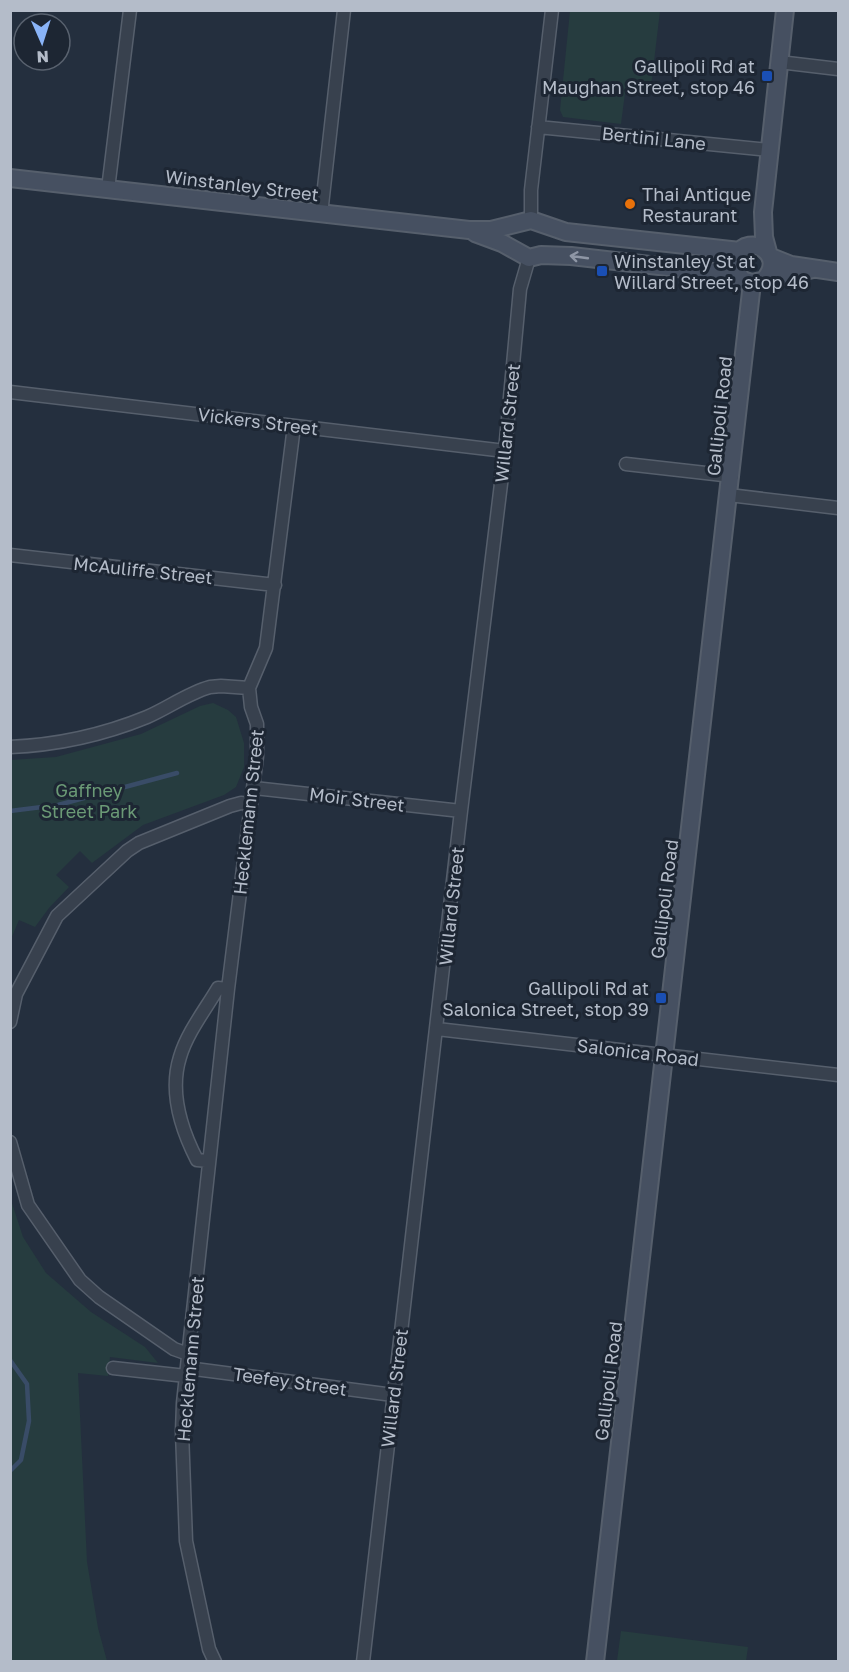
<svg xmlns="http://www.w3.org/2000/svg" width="849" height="1672" font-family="'Golos Text',sans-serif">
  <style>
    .green { fill: #263c3f }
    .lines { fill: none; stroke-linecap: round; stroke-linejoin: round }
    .stream { stroke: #394c67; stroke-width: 4.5 }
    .street-casing { stroke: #565f6c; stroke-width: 15 }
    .secondary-casing { stroke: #565f6c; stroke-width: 20 }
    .street { stroke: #38414e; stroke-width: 12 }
    .secondary { stroke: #465061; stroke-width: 16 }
    .oneway { stroke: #8e96a5 }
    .transit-dot { fill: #1a4fb4; stroke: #1d2633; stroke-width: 2 }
    .food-dot { fill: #e8710a; stroke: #1d2633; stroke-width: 2 }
    .labels { text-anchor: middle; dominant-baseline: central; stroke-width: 6; stroke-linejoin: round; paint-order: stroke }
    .poi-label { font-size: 18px; fill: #b4bcc9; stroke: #1d2633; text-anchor: end }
    .street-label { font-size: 18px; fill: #b4bcc9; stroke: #1d2633 }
    .park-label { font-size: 18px; fill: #6b9a76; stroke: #1d2633 }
  </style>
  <rect width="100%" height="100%" fill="#242f3e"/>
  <path class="green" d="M570,11H660L650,95L625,93L621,124L563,117L560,110Z
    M213,703L228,710L236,717L244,743V767L236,787L224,795L143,825L92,863L80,851L56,875L69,887L49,908L35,927L19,920L11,939V760L56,757L141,734L200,706Z
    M10,1197L23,1237L46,1273L91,1312L145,1347L158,1363L110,1357L108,1376L78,1373L87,1562L98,1628L107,1661H11Z
    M621,1631L748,1647L746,1661H617Z"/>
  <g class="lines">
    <path class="stream" d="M10,811L58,805L177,773
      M10,1360L27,1384L29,1421L21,1460L10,1471"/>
    <defs>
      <path id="street" d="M779,62L838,69
        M538,127L769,150
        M108,189L130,10
        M321,214L344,10
        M531,220V190L552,10
        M10,392L505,451
        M626,464L732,476
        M729,495L838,508
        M10,555L275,585
        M10,747C58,745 103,735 147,717C168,708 188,693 210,687L221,686L249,688
        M254,788L461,811
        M10,1022L16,994L57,916L127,851L139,843L230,806L241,803L251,804
        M437,1029L838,1075
        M10,1142L28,1205L80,1280L99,1297L174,1349L188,1354
        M209,1161L197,1160C181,1129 169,1092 180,1057C187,1033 205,1010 218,988L228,989
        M113,1368L186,1376
        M187,1368L393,1395
        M215,1662L209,1649L186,1541L182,1432L183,1403L228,989L257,756V724L251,707L249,688L266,648L294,426
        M363,1662L461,811L505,451L520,289L529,258"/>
      <path id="secondary" d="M10,178L469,230H491L531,220L566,232L740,251
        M475,233L502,243L529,258L541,255L571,256L712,272L752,283L813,269
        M768,252L764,237L763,212L785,10
        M771,257L791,265L838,272
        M741,278C736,272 732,264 736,256C749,231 788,255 764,280
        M595,1662L752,283"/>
    </defs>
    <use href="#street" class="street-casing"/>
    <use href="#secondary" class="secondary-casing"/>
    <use href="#street" class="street"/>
    <use href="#secondary" class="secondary"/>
  </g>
  <defs><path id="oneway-shaft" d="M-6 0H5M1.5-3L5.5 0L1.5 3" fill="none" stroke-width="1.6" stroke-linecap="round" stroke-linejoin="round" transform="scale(1.5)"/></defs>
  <use class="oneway" href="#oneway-shaft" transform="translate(579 257) rotate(-172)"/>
  <g class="transit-dot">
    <rect x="761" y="70" width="12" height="12" rx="3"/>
    <rect x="596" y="265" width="12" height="12" rx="3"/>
    <rect x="655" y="992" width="12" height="12" rx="3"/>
  </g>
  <circle class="food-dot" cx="630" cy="204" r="6"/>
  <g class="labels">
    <g class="poi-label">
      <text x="755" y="66">Gallipoli Rd at<tspan x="755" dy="21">Maughan Street, stop 46</tspan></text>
      <text x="642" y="194" text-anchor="start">Thai Antique<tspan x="642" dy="21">Restaurant</tspan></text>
      <text x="614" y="261" text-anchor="start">Winstanley St at<tspan x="614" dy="21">Willard Street, stop 46</tspan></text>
      <text x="649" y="988">Gallipoli Rd at<tspan x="649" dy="21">Salonica Street, stop 39</tspan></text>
    </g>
    <g class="street-label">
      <text transform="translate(654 138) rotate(6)">Bertini Lane</text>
      <text transform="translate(242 185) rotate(7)">Winstanley Street</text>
      <text transform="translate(719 416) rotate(-84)">Gallipoli Road</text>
      <text transform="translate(258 421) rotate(7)">Vickers Street</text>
      <text transform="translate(507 423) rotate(-84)">Willard Street</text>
      <text transform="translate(143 570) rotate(6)">McAuliffe Street</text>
      <text transform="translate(357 799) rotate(7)">Moir Street</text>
      <text transform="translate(248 812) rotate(-84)">Hecklemann Street</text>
      <text transform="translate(664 899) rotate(-83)">Gallipoli Road</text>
      <text transform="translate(451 906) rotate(-84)">Willard Street</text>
      <text transform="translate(638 1052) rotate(7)">Salonica Road</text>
      <text transform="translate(190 1359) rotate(-85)">Hecklemann Street</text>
      <text transform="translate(290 1381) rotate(8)">Teefey Street</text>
      <text transform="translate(608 1381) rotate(-83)">Gallipoli Road</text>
      <text transform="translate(394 1388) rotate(-83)">Willard Street</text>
    </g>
    <g class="park-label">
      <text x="89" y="790">Gaffney<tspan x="89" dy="21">Street Park</tspan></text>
    </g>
  </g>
  <rect width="849" height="1672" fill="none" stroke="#b4bcc9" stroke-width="24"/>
  <g transform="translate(42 42) rotate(177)"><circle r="28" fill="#1d2633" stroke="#59626f" stroke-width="1.5"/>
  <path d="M0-4.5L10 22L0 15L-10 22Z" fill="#8ab4f8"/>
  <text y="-9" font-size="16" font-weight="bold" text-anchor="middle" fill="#b4bcc9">N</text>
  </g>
</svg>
